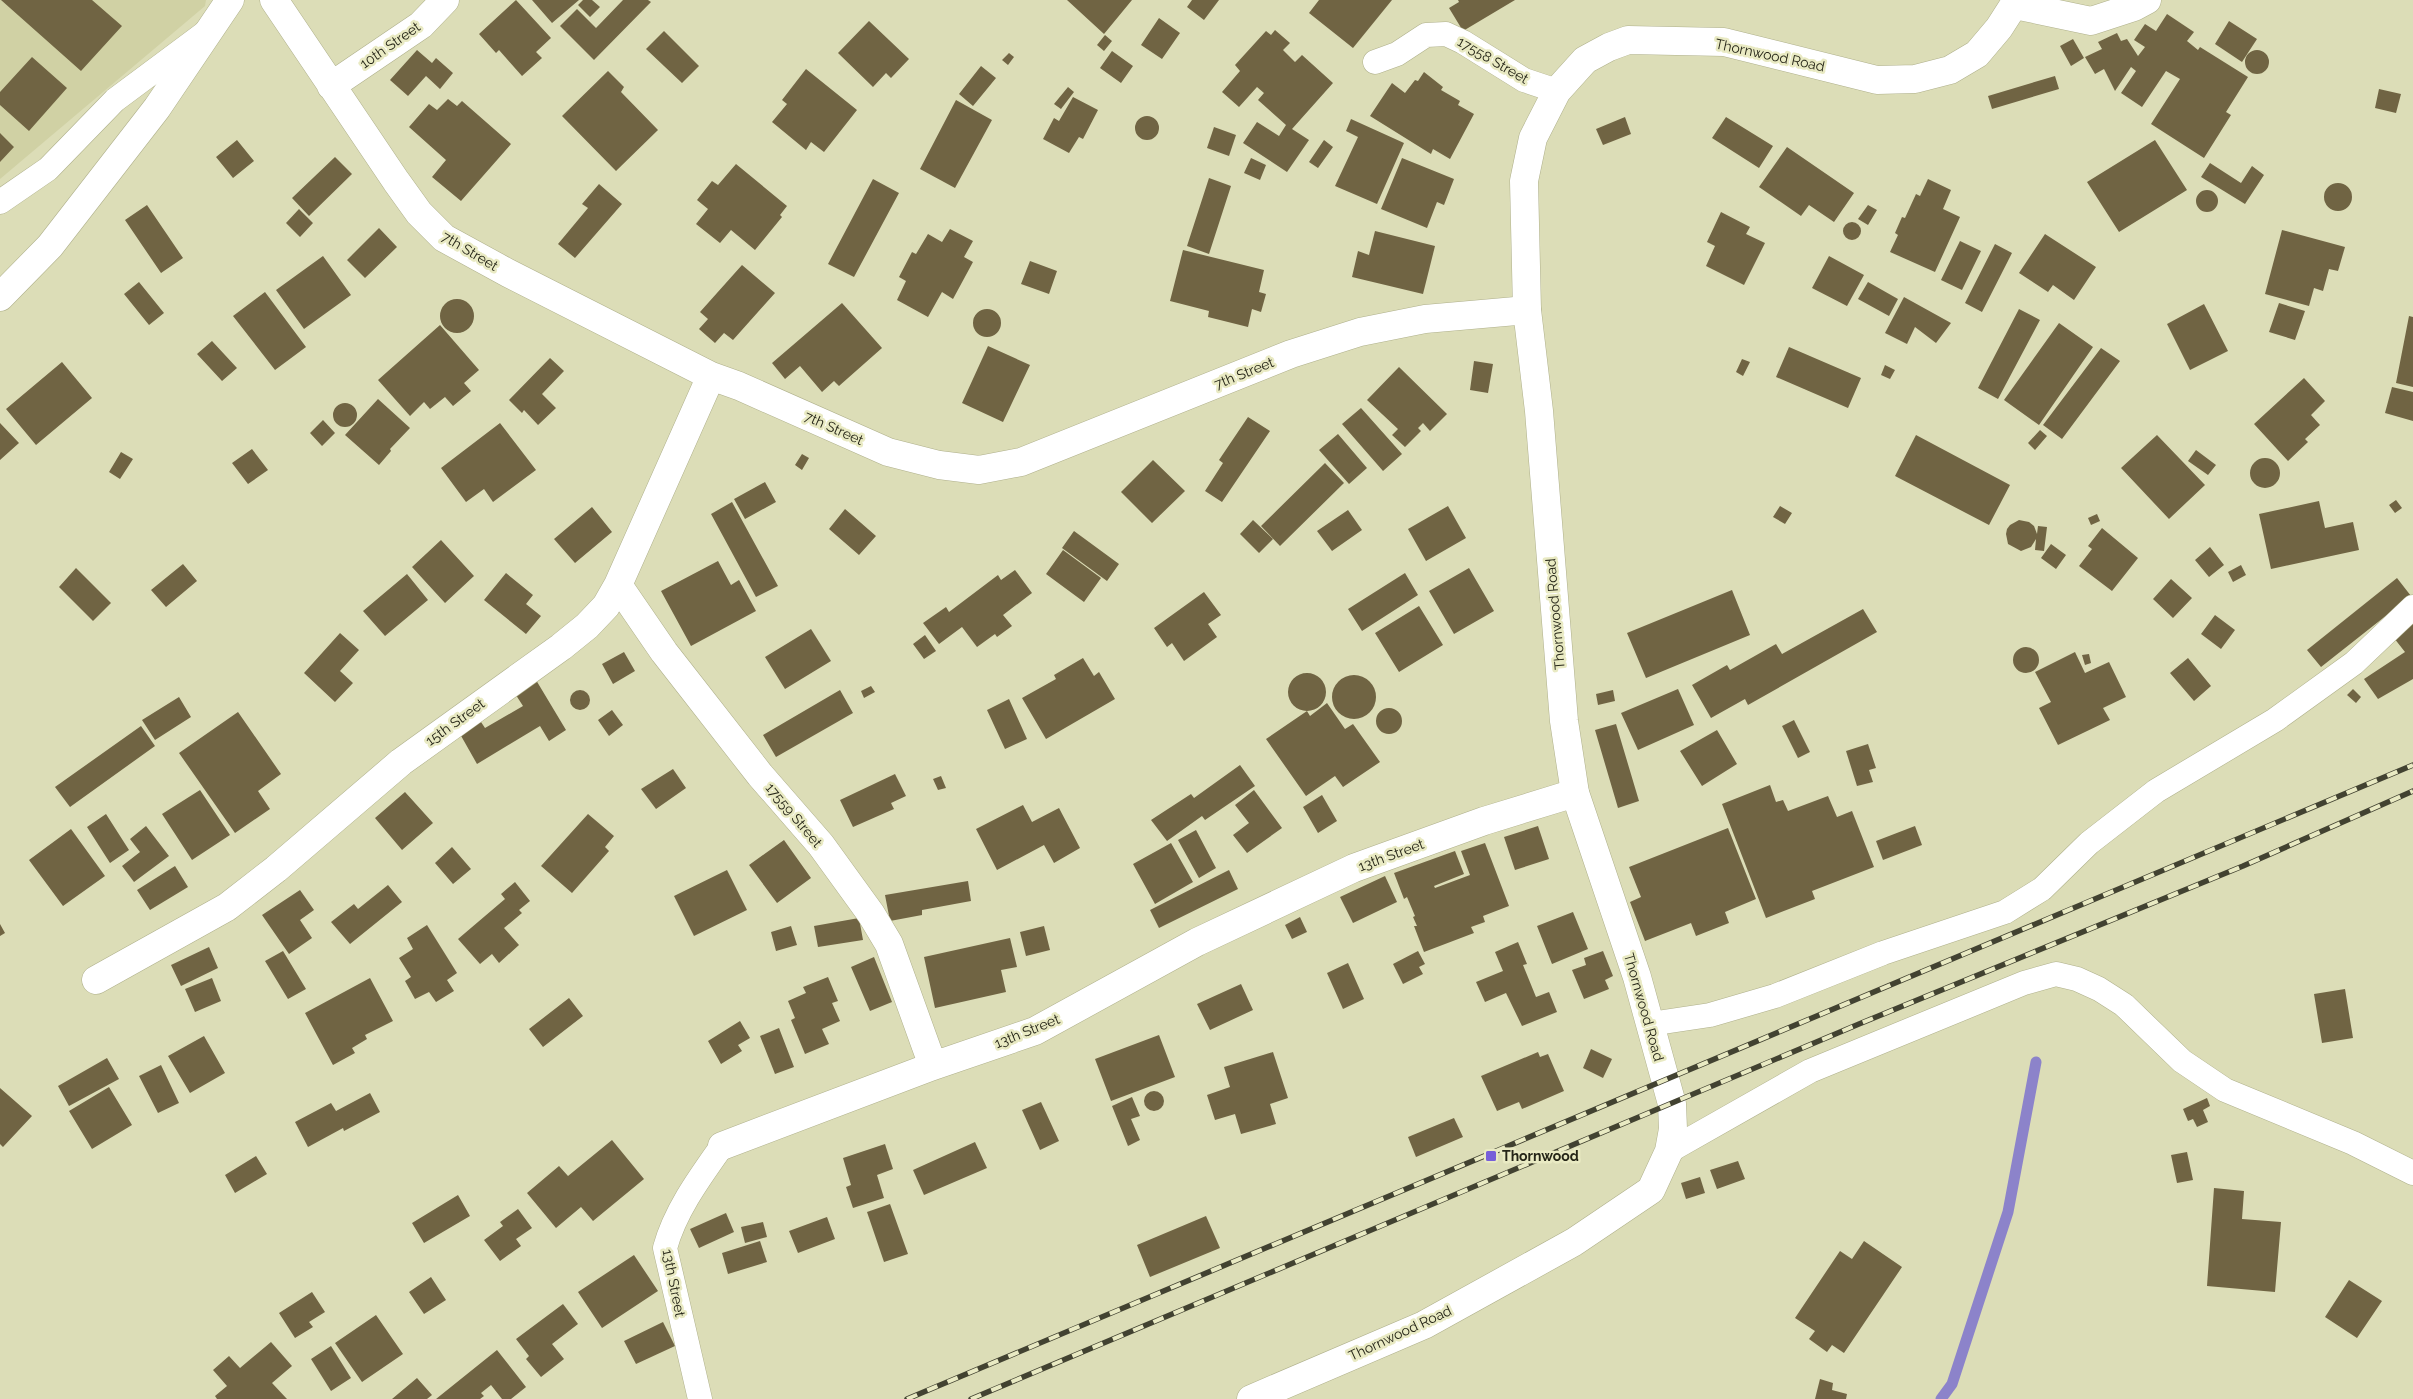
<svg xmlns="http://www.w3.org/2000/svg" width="2413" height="1399" font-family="Raleway,sans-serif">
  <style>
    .built { fill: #d0d1a4 }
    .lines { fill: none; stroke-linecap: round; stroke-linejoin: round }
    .stream { stroke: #8c83ca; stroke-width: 11 }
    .building { fill: #706443 }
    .service-casing { stroke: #afb08b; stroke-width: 25 }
    .minor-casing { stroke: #afb08b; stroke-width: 29 }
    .tertiary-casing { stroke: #afb08b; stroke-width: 29 }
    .service { stroke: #fff; stroke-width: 24 }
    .minor { stroke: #fff; stroke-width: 28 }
    .tertiary { stroke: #fff; stroke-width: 28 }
    .rail-casing { stroke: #424231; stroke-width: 5.5 }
    .rail { stroke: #e9eac3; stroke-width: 4; stroke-dasharray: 11; stroke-linecap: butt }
    .poi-dot { fill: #775fd9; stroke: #e9eac3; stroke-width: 2 }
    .labels { text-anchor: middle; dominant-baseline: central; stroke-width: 5; stroke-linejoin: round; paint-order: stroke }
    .street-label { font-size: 14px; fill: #252517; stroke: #e9eac3 }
    .poi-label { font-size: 14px; font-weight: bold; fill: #252517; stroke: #e9eac3; text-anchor: start }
  </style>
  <rect width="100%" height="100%" fill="#dcddb7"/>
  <path class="built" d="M0,0H206L205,6L0,179Z"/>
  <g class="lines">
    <path class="stream" d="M1941,1399L1952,1384L2008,1212L2036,1062"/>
  </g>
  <path class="building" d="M1,0H92L122,26L81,71Z
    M516,0L551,38L536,52L542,58L522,76L499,50L496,53L479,34Z
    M532,0H579L552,23Z
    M583,0H592L600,7L590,17L578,5Z
    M623,0H648L651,2L594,60L560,26L577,9L596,28Z
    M1067,0H1132L1104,34Z
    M1192,0H1219L1204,20L1187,7Z
    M1319,0H1392L1353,48L1309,13Z
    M1458,0H1515L1463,31L1449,8L1459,2Z
    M2167,14L2194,32L2187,41L2198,50L2200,47L2248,77L2226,112L2231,115L2204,158L2151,124L2180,79L2166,71L2142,107L2121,93L2136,71L2131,67L2115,91L2104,69L2095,74L2085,57L2102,49L2098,42L2117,33L2121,41L2127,39L2138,56L2145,47L2134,40L2145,24L2156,31Z
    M1159,18L1180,33L1162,59L1141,45Z
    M869,21L909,59L891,78L886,73L873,87L838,53Z
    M2229,21L2257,39L2242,62L2215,44Z
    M1275,30L1290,43L1283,50L1295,62L1302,55L1333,83L1292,129L1309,140L1287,172L1243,143L1257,122L1279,136L1286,125L1258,100L1264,93L1257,87L1239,107L1222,92L1240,71L1235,65L1266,31L1271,35Z
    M664,31L699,66L682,83L646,49Z
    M1105,35L1112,41L1104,51L1097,45Z
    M2073,39L2084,58L2071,66L2060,46Z
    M417,50L432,63L436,58L453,73L440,89L426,76L408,96L390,80Z
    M2245 62a12 12 0 1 1 24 0a12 12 0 1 1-24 0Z
    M1112,51L1133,66L1121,83L1100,68Z
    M1009,53L1014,57L1008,65L1002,60Z
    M32,57L67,88L29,131L0,105V92Z
    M981,66L996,78L973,106L959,94Z
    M806,69L857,110L824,152L811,142L806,150L772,122L787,104L782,100Z
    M608,71L624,87L621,92L658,130L616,171L562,116Z
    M1424,72L1443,87L1441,90L1460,101L1458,105L1474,114L1450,159L1433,149L1431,154L1370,116L1392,83L1405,93L1415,80L1418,81Z
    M2055,76L2059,89L1992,109L1988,96Z
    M1068,87L1074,92L1061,109L1054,104Z
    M2379,89L2401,94L2396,113L2375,108Z
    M1073,97L1098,110L1083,139L1079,137L1069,153L1043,139L1054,118L1059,121Z
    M448,99L457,106L462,101L511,144L461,201L432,177L446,160L409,127L429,104L437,110Z
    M956,100L992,120L955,188L920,169Z
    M1135 128a12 12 0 1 1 24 0a12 12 0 1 1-24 0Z
    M1625,117L1631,134L1603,145L1596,129Z
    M1726,117L1773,146L1759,168L1712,138Z
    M1351,119L1404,143L1377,204L1335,186L1358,137L1346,131Z
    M1214,127L1236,135L1229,156L1207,148Z
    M0,133L14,147L0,162Z
    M237,140L254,161L233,178L216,157Z
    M1324,140L1333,147L1318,168L1309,162Z
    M2155,140L2187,190L2119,232L2087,182Z
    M1787,147L1854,193L1834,222L1809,205L1801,216L1759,187Z
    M335,157L352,174L309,216L292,198Z
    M1251,158L1266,165L1260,180L1244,173Z
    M1402,158L1454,179L1444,205L1437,202L1427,228L1381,209Z
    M2210,163L2241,183L2252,166L2264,175L2245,204L2201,177Z
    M736,164L787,206L780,215L782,217L755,250L731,230L720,243L696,224L708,209L697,200L712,181L718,185Z
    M1209,178L1231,186L1209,254L1187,246Z
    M873,179L899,193L854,277L828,264Z
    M1928,179L1951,190L1943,209L1960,217L1935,272L1890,252L1898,235L1895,233L1902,217L1905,218L1916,194L1920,196Z
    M2324 197a14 14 0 1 1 28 0a14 14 0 1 1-28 0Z
    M599,184L622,204L575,258L558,244L588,208L582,204Z
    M2196 201a11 11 0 1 1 22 0a11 11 0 1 1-22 0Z
    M147,205L183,258L161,273L125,220Z
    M1868,205L1877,210L1868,225L1858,219Z
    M299,209L313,223L300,237L286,223Z
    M1721,212L1750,227L1746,234L1765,243L1744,285L1706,266L1715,246L1707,242Z
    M1843 231a9 9 0 1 1 18 0a9 9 0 1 1-18 0Z
    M379,228L397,247L365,278L347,260Z
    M950,229L973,241L964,257L973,262L953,299L942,292L928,317L897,300L906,281L899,277L912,252L916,254L928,234L942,242Z
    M2282,230L2345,247L2338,271L2329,269L2323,291L2314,288L2309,306L2265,294Z
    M1375,231L1435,246L1423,294L1352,277L1358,251L1369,255Z
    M2045,234L2096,267L2074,300L2053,285L2048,292L2019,273Z
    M1960,241L1981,251L1962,290L1941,280Z
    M1995,244L2012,253L1982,312L1965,303Z
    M1183,250L1264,270L1259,292L1266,294L1261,312L1252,309L1248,327L1208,317L1209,311L1170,301Z
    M323,256L351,295L304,329L276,290Z
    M1829,256L1864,275L1847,306L1812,288Z
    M1030,261L1057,271L1049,294L1021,284Z
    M742,265L775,293L733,340L724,333L715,343L699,329L708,319L700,312Z
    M139,282L164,313L149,325L124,294Z
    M1868,282L1898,299L1889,316L1858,299Z
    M265,292L306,347L275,370L233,316Z
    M1904,297L1951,323L1936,343L1915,327L1907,344L1885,333Z
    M440 316a17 17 0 1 1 34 0a17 17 0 1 1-34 0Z
    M842,303L882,348L839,386L834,381L822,392L800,366L785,379L772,363Z
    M2279,303L2305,311L2295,340L2269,332Z
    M2204,304L2228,351L2190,370L2167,324Z
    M2019,309L2040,320L1998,399L1978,388Z
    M973 323a14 14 0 1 1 28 0a14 14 0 1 1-28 0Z
    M2409,316L2413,317V387L2396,383Z
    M2059,323L2093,347L2039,425L2004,400Z
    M440,325L479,370L464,383L471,391L453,406L445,397L430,409L424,402L410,416L378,380Z
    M212,341L237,368L222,381L197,354Z
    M988,346L1030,365L1003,422L962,403Z
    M1789,347L1861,378L1848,408L1776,377Z
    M2101,348L2120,361L2062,439L2043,425Z
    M550,358L564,371L542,394L556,408L538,425L524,410L522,413L509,400Z
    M1742,359L1750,362L1743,376L1736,372Z
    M1474,361L1493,364L1488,393L1470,390Z
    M62,362L92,398L36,445L6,409Z
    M1885,365L1895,370L1890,379L1881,375Z
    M1399,367L1447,414L1430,431L1423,423L1418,428L1421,431L1405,447L1392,435L1398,429L1367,400Z
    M2304,378L2325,401L2311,415L2320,425L2305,439L2308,442L2288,461L2254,424Z
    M2392,387L2413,392V421L2385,413Z
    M378,399L410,428L390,449L391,451L379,465L345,435Z
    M333 415a12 12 0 1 1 24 0a12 12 0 1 1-24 0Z
    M1361,408L1402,454L1383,471L1342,424Z
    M1248,417L1270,431L1222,502L1205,491L1223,463L1219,460Z
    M323,420L335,433L322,446L310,433Z
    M0,423L19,443L0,460Z
    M500,423L536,470L493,502L484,489L466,502L441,468Z
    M2040,430L2047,436L2035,450L2028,443Z
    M1338,434L1367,468L1349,484L1319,450Z
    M1916,435L2010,485L1989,525L1895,476Z
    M2157,435L2205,485L2169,519L2121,468Z
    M252,449L268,470L248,484L232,463Z
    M2196,450L2216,465L2208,475L2188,461Z
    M121,452L133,459L120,479L109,472Z
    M802,454L809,458L802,470L795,465Z
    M2250 473a15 15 0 1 1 30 0a15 15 0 1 1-30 0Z
    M1153,460L1185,491L1152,523L1121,492Z
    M1325,463L1344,483L1280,546L1261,526Z
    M765,482L776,502L745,519L734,499Z
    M2396,500L2402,508L2395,513L2389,505Z
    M2319,501L2325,528L2353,522L2359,550L2271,569L2259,514Z
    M732,502L778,586L756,597L711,514Z
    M1448,506L1466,538L1426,561L1408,529Z
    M1780,506L1792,513L1785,524L1773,517Z
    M592,507L612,532L575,563L554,539Z
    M845,509L876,536L859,555L829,529Z
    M1348,510L1362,530L1332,551L1317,531Z
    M2097,514L2100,521L2091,525L2088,518Z
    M1253,520L1273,539L1259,553L1240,534Z
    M2019,520L2029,522L2034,526L2037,534L2038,526L2047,527L2044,551L2035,550L2036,539L2031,547L2021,551L2008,544L2006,534L2007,529L2010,525Z
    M2102,528L2138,558L2112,591L2079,566L2092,549L2088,546Z
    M1074,531L1119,564L1107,581L1062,548Z
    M441,540L474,576L445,603L412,567Z
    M2051,544L2066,555L2056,569L2041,558Z
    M2210,547L2224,565L2209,577L2195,560Z
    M1063,550L1101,578L1084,602L1046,574Z
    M718,561L731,585L739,580L756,611L691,646L661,591Z
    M183,564L197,581L166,607L151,590Z
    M2241,565L2246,575L2233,582L2228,572Z
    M76,568L111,603L93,621L59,587Z
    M1469,568L1494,611L1454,634L1429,591Z
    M1015,570L1032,593L1003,615L1012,626L997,637L995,634L977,647L962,627L939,644L923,623L946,607L949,612L998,575L1001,580Z
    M506,573L533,595L526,604L541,616L526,634L484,600Z
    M1405,573L1418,595L1362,631L1348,609Z
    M407,574L428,600L385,636L363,611Z
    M2397,578L2411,596L2321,667L2307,650Z
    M2171,579L2192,598L2173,618L2153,599Z
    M1732,590L1750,635L1646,678L1627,633Z
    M1204,592L1221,615L1208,624L1217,637L1184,661L1172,643L1167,647L1154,628Z
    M1419,606L1443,645L1399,672L1375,633Z
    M1863,609L1877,632L1748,705L1745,699L1711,718L1692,685L1727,665L1730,670L1776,644L1782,654Z
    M2215,615L2235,630L2221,649L2201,634Z
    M2413,619V679L2378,699L2364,679L2405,652L2394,638Z
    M811,629L831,661L785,689L765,657Z
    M340,633L359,650L340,671L353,683L335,702L304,673Z
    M925,635L936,651L924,659L913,644Z
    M2013 660a13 13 0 1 1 26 0a13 13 0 1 1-26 0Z
    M624,652L635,671L613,684L602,664Z
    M2075,652L2085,673L2109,662L2126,697L2103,708L2110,720L2058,745L2039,708L2051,702L2035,672Z
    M2089,654L2091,663L2085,665L2082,655Z
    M1083,658L1094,676L1099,672L1115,699L1046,739L1022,698L1056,679L1054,675Z
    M2188,658L2211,686L2194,701L2170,673Z
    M1288 692a19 19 0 1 1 38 0a19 19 0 1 1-38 0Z
    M1332 697a22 22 0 1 1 44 0a22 22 0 1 1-44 0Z
    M536,680L566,730L549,741L540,726L477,764L460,734L481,722L485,728L523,706L514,692Z
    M871,686L875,692L864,698L861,691Z
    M1678,689L1694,725L1638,750L1621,713Z
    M2353,689L2361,697L2356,703L2347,695Z
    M570 700a10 10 0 1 1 20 0a10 10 0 1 1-20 0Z
    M840,690L853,713L776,757L763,735Z
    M1613,690L1615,701L1598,705L1596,694Z
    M179,697L191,717L155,740L142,720Z
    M1009,699L1027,739L1005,749L987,710Z
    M1327,703L1345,729L1353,724L1380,762L1343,787L1335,776L1306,796L1266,739L1307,711L1310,716Z
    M1376 721a13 13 0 1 1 26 0a13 13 0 1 1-26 0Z
    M612,710L623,725L609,736L598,720Z
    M238,712L281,774L258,791L270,809L235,833L179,753Z
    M1794,720L1810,752L1798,758L1782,726Z
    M1616,724L1639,801L1618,808L1595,730Z
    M141,726L155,746L70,807L55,787Z
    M1717,730L1737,764L1702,786L1680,751Z
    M1868,744L1876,768L1869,770L1873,782L1857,786L1846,751Z
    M1240,765L1255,786L1205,820L1202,816L1167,841L1151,820L1191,794L1194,798Z
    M673,769L686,788L656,809L641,789Z
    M895,774L906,796L891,803L894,809L853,827L840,800Z
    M941,776L946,788L938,790L933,779Z
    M1770,785L1776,802L1783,800L1788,811L1828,796L1837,817L1852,811L1874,867L1812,891L1815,899L1766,918L1722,804Z
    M200,790L230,835L192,860L162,814Z
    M1254,790L1282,828L1247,853L1233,835L1249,823L1235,805Z
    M405,792L433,823L402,850L375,818Z
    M1322,795L1337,821L1318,833L1303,807Z
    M1023,805L1032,822L1059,808L1080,848L1054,863L1044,845L997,870L976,829Z
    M106,814L129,850L110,863L87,827Z
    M588,814L614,836L605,847L609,851L572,893L541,866Z
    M146,826L169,856L134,882L122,866L140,852L130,839Z
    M1538,826L1549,859L1515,870L1504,837Z
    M1915,826L1922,845L1883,860L1876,841Z
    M1728,828L1756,899L1725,912L1729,923L1696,936L1691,923L1645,941L1630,902L1641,897L1629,867Z
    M71,829L105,876L63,906L29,860Z
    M1196,830L1216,868L1199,878L1178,840Z
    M784,840L811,878L777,903L749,865Z
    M1171,843L1193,882L1155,904L1133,864Z
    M1485,843L1509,906L1483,916L1485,922L1471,927L1474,933L1424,952L1414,926H1417L1413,917L1415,916L1407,897L1404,899L1394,873L1455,851L1464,874L1434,886L1435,888L1470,875L1461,851Z
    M452,847L471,869L453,884L435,863Z
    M175,866L188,887L150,910L137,890Z
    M727,870L747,910L694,936L674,896Z
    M1229,870L1238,889L1159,928L1150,910Z
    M1385,876L1397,902L1353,923L1340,897Z
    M968,881L971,901L922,910V915L890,921L885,895Z
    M515,882L530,901L519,910L522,913L504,928L519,945L499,963L492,954L480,964L458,939L505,899L501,894Z
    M388,885L402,902L350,944L331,922L354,904L358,909Z
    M300,890L314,910L300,920L312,938L289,954L262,915Z
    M1573,912L1588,949L1552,964L1537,926Z
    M1300,917L1307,932L1292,939L1285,925Z
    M859,918L863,940L818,947L814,926Z
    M0,924L5,933L0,936Z
    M427,925L457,973L447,980L454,991L436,1002L429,992L415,999L405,981L411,977L399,958L413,949L407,938Z
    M791,926L797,945L776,951L771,932Z
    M1044,926L1050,950L1026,956L1020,932Z
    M1010,938L1017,967L1001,970L1006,992L935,1008L924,957Z
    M1518,942L1527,964L1523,965L1536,997L1549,992L1557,1012L1522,1026L1506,993L1485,1002L1476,982L1503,971L1495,952Z
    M209,947L218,968L181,986L171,965Z
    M283,951L306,989L288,999L265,961Z
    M1418,951L1425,964L1419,967L1423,974L1403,984L1393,964Z
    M1603,951L1613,976L1605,980L1609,989L1584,999L1572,970L1586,965L1584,958Z
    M874,957L892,1002L870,1011L851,967Z
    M1348,963L1364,999L1343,1009L1327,973Z
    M828,977L838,1001L832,1003L840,1021L822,1029L829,1044L805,1054L791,1020L795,1018L788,1001L806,993L803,987Z
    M212,978L221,1001L195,1012L185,989Z
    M370,978L393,1021L365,1035L367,1039L352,1048L355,1053L333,1065L305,1013Z
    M1241,984L1253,1010L1210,1030L1197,1004Z
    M2345,989L2353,1038L2322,1043L2314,994Z
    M569,998L583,1016L543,1047L529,1029Z
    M740,1021L750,1038L738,1045L742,1051L721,1064L708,1041Z
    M779,1028L794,1067L775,1074L760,1036Z
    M1159,1035L1175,1077L1111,1101L1095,1059Z
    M204,1036L225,1073L190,1093L168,1056Z
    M1591,1049L1612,1059L1603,1078L1583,1068Z
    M1273,1052L1288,1098L1270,1104L1276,1124L1241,1134L1235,1114L1215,1120L1207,1095L1230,1087L1224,1067Z
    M1538,1052L1540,1057L1548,1054L1564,1091L1522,1109L1519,1102L1497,1111L1481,1076Z
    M107,1058L119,1079L69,1106L58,1086Z
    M161,1065L179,1103L158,1113L139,1076Z
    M109,1087L132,1125L92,1149L69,1111Z
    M0,1088L32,1116L3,1147L0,1144Z
    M1144 1101a10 10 0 1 1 20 0a10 10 0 1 1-20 0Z
    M370,1093L380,1112L344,1131L343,1128L308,1147L295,1122L331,1103L336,1111Z
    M1132,1097L1140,1116L1131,1119L1140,1140L1128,1146L1112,1106Z
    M2207,1098L2210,1106L2203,1110L2208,1122L2197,1127L2193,1119L2188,1121L2183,1109Z
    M1041,1102L1059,1141L1040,1150L1022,1110Z
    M1454,1118L1463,1137L1416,1157L1408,1137Z
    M612,1140L644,1179L593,1221L581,1207L556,1228L527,1193L559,1166L568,1176Z
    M975,1142L987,1168L924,1195L913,1170Z
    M885,1144L893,1169L877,1175L884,1198L853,1208L846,1187L851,1185L843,1158Z
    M2187,1152L2193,1180L2177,1183L2171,1155Z
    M256,1156L267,1174L235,1193L225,1175Z
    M1738,1161L1745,1179L1717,1189L1710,1170Z
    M1700,1177L1705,1193L1686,1199L1681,1183Z
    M2214,1188L2244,1191L2242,1219L2281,1222L2275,1292L2207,1286Z
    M458,1195L470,1216L424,1243L412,1223Z
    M890,1204L908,1254L884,1262L867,1212Z
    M518,1209L532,1228L516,1239L521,1246L500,1261L484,1240L503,1226L500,1222Z
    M726,1213L734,1232L699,1248L690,1229Z
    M1206,1216L1220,1248L1150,1277L1137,1245Z
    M827,1217L835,1239L798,1253L789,1231Z
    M763,1222L767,1237L745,1243L741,1227Z
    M760,1241L767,1262L728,1274L722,1253Z
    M1864,1241L1902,1267L1844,1353L1832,1345L1827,1352L1809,1339L1815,1331L1795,1318L1840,1251L1852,1259Z
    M634,1255L658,1291L602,1328L578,1292Z
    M431,1277L446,1300L424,1314L409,1292Z
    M2349,1280L2382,1301L2357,1338L2325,1317Z
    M312,1292L325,1312L309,1322L313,1327L295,1338L279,1313Z
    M563,1304L578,1324L552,1344L564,1359L541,1377L526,1359L529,1356L516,1339Z
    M376,1315L403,1354L362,1382L335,1343Z
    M663,1322L675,1346L636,1364L624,1341Z
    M271,1342L292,1366L272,1383L287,1399H217L215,1396L227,1386L213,1370L229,1356L240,1368Z
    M331,1346L351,1378L331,1391L311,1359Z
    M497,1350L526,1387L511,1399H502L491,1385L481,1393L484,1396L480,1399H436Z
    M417,1378L432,1395L427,1399H392Z
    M1820,1379L1833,1383L1832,1390L1847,1394L1846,1399H1815Z"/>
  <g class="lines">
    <defs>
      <path id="service" d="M1375,62L1397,54L1426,35L1446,34L1463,42L1524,80L1557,91
        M0,202L48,169L115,100L205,33
        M1650,1024L1710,1015L1775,996L1883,953L2005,912L2042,889L2089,843L2156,791L2275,720L2354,663L2413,607
        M1669,1151L1810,1071L2024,983L2056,974L2077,979L2099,989L2124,1005L2182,1061L2225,1090L2353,1143L2413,1173
        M700,1399L665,1248C675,1211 700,1177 722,1146"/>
      <path id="minor" d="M274,0L396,181L419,213L444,238L508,273L711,376L739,386L888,452L939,465L979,470L1021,462L1291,354L1360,332L1425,319L1527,310
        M2015,5L2091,21L2134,7L2147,0
        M331,86L421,25L445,0
        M0,297L50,246L157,108L230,0
        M618,585L664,652L760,775L821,845L871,914L889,944L933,1066
        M96,980L227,907L276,869L401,762L561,647L587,626L606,606L618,585L711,376
        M722,1146L933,1066L1035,1031L1197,942L1354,868L1484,821L1575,793"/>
      <path id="tertiary" d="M1251,1399L1424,1325L1574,1242L1651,1190L1669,1151L1673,1129L1672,1104L1637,977L1575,793L1564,721L1539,411L1527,310L1524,181L1533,138L1557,91L1585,60L1609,47L1628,40L1724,42L1877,80L1915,79L1950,70L1977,54L1999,28L2017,0"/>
    </defs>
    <use href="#service" class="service-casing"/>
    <use href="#minor" class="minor-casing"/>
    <use href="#tertiary" class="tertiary-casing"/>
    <use href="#service" class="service"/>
    <use href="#minor" class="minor"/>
    <use href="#tertiary" class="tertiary"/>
    <defs>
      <path id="rail" d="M907,1399L2413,765
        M971,1399L1859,1024L2243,866L2413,791"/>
    </defs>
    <use href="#rail" class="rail-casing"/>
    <use href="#rail" class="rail"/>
  </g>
  <rect class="poi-dot" x="1485" y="1150" width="12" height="12" rx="2.5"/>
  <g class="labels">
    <g class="street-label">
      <text transform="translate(390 45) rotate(-35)">10th Street</text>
      <text transform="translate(1770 55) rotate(12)">Thornwood Road</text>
      <text transform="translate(1493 60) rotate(30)">17558 Street</text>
      <text transform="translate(470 251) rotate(31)">7th Street</text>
      <text transform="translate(1244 373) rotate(-22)">7th Street</text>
      <text transform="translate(834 428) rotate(24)">7th Street</text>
      <text transform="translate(1555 614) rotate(-95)">Thornwood Road</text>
      <text transform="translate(455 722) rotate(-36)">15th Street</text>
      <text transform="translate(794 815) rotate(50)">17559 Street</text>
      <text transform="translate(1391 855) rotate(-20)">13th Street</text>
      <text transform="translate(1644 1007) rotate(74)">Thornwood Road</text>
      <text transform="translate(1027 1031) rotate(-22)">13th Street</text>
      <text transform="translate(674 1283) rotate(79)">13th Street</text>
      <text transform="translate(1400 1333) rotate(-25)">Thornwood Road</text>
    </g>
    <g class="poi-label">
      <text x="1502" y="1156">Thornwood</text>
    </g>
  </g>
</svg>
